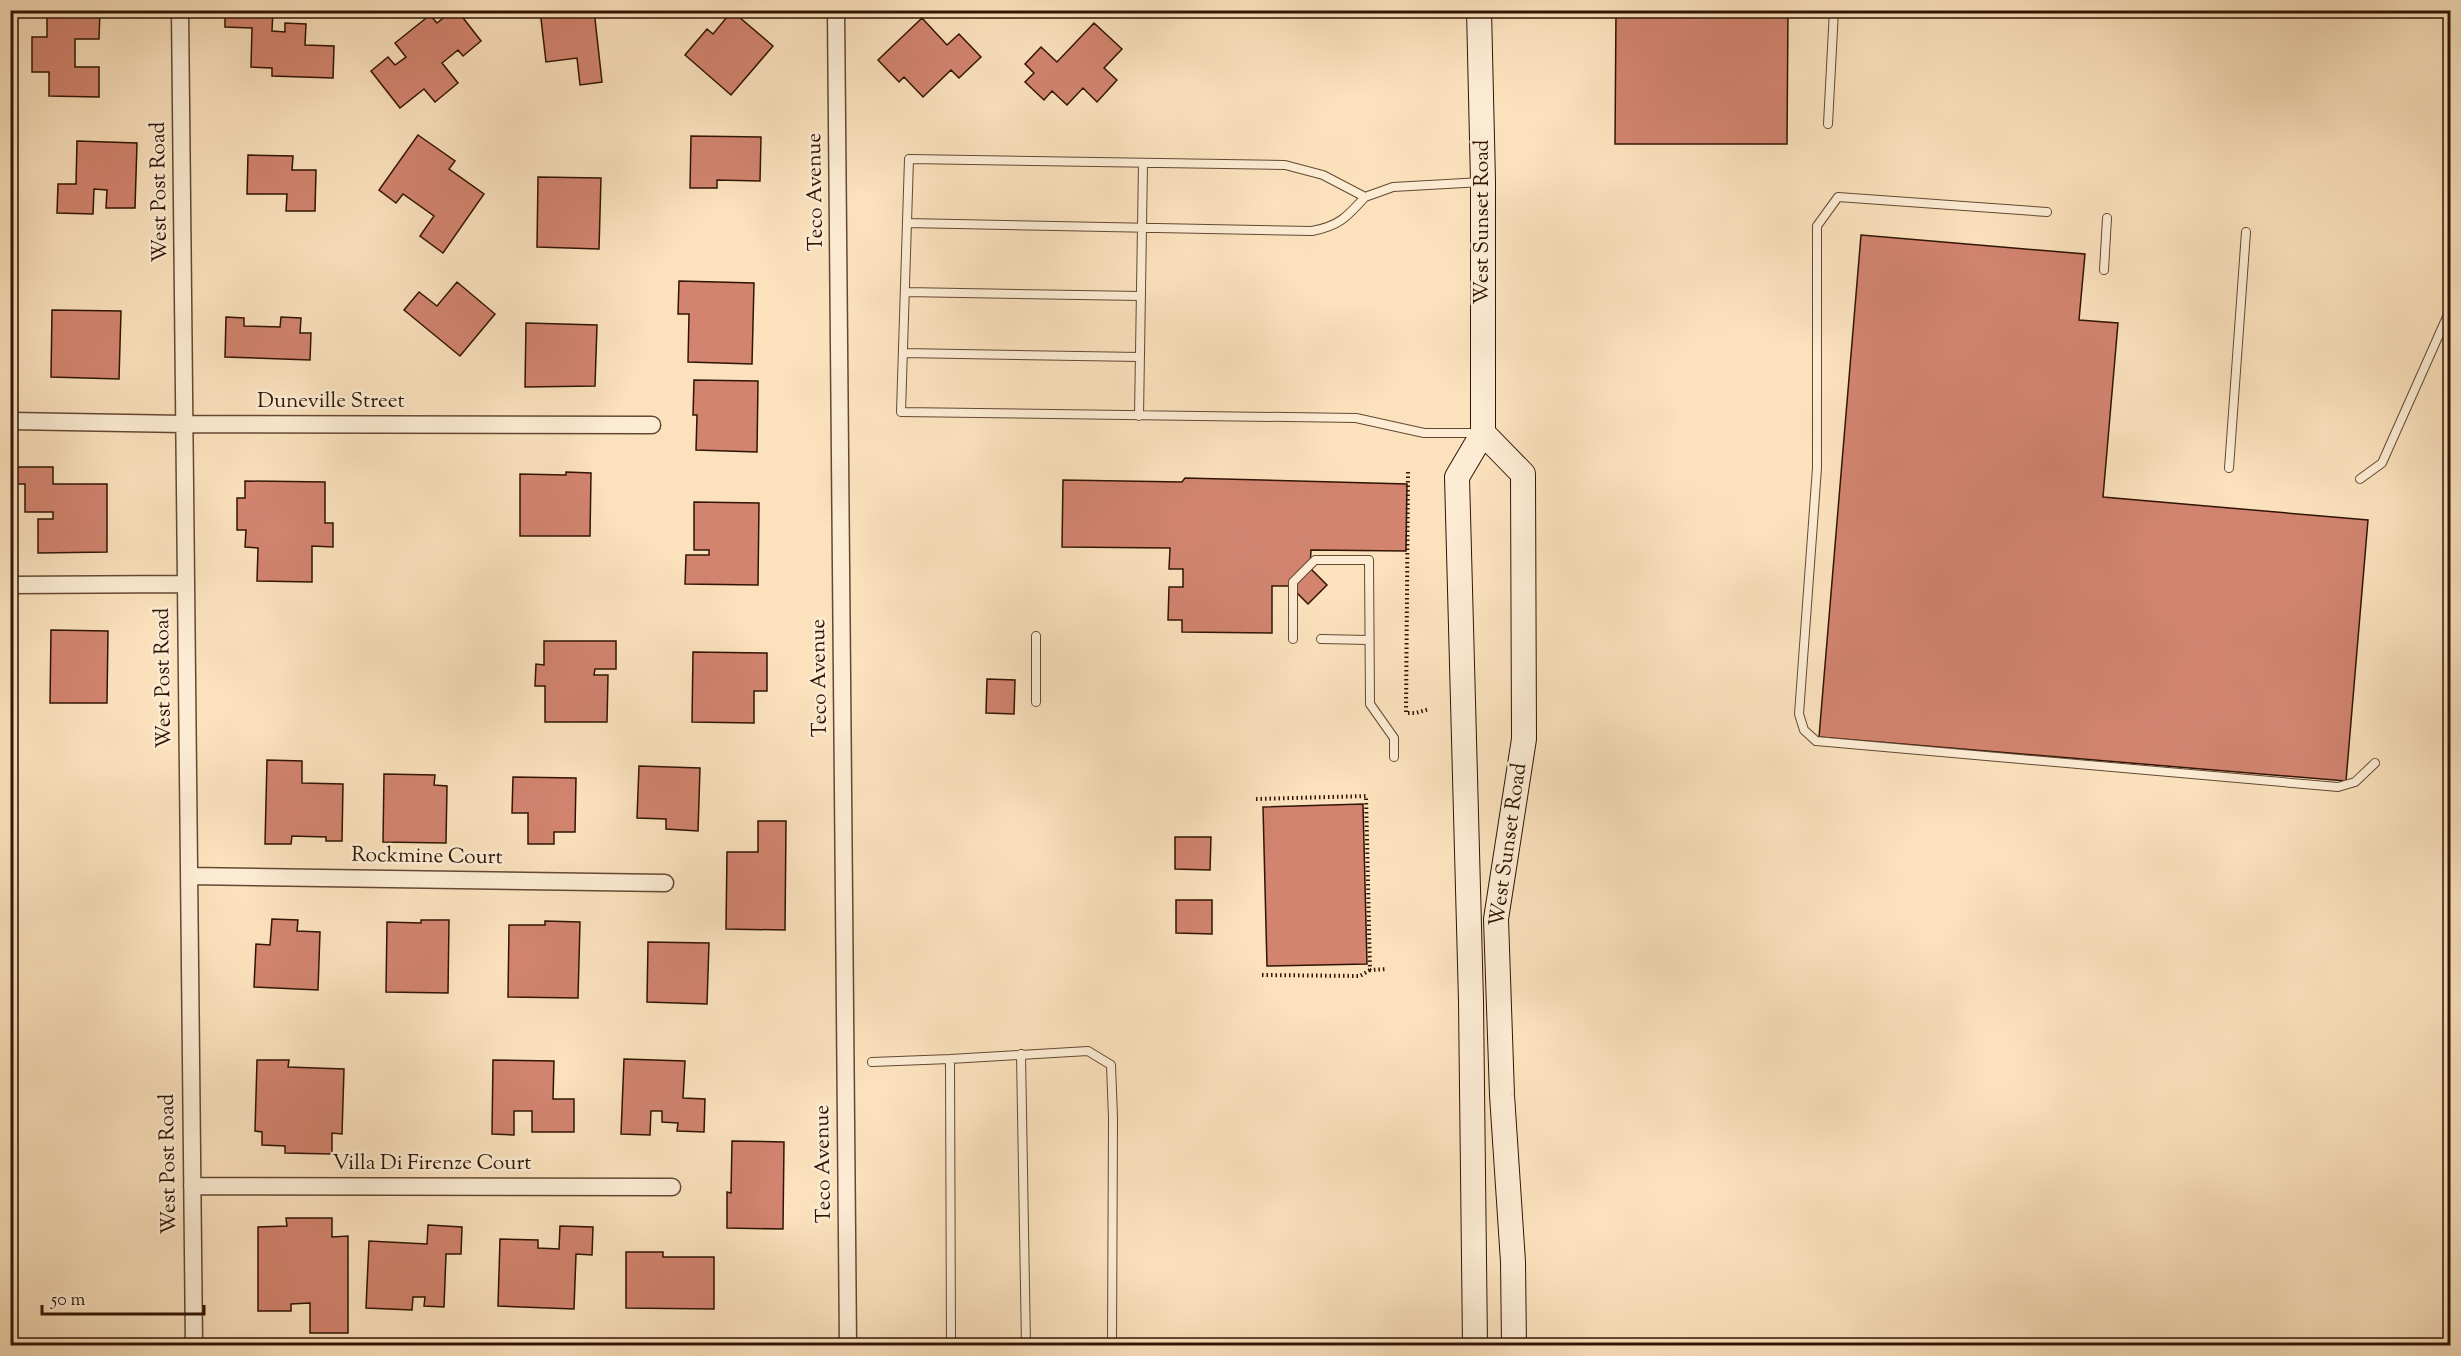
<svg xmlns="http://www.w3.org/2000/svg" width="2461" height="1356" font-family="'Sorts Mill Goudy',serif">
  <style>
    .building { fill: #d2846f; stroke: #311404; stroke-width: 1.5 }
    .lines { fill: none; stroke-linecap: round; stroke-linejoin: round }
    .service-casing { stroke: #644832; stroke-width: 10 }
    .minor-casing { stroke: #644832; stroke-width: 19 }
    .secondary-casing { stroke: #311404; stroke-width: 26 }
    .path { stroke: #311404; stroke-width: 4; stroke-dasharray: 1.5 3; stroke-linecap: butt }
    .service { stroke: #fcecd4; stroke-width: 8 }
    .minor { stroke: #fcecd4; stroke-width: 16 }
    .secondary { stroke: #fcecd4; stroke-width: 24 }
    .labels { text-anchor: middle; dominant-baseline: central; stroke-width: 5; stroke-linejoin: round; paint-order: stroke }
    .street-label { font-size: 21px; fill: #311404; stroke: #fcecd4 }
  </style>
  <rect width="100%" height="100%" fill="#fbe2bd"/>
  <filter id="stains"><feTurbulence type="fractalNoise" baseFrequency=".00333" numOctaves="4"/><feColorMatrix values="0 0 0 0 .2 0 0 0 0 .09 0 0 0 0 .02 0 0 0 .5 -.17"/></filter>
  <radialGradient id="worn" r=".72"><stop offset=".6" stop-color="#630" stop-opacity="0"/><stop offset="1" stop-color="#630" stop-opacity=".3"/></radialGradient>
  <path class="building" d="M47,10H100L99,39H75V67H99V97L49,96V72H32V37H47Z
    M225,10H273L272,31L285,32V23L306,24L305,45L334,46L333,78L272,76V68L251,67L252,28L225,27Z
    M453,10H457L481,41L463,56L458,50L442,63L458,83L435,102L424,89L400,108L371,71L388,57L395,65L406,57L395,43L430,15L437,23Z
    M540,10H594L602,82L580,85L577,58L546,62Z
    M1616,10H1788L1787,144H1615Z
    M732,11L773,46L731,95L685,55L707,29L713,34Z
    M922,18L947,45L959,34L981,57L959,78L951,70L923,97L904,77L899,82L878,60Z
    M1094,23L1122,49L1104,68L1117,80L1097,102L1083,88L1067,105L1052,91L1044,100L1025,82L1034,73L1025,64L1041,47L1057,62Z
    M418,135L455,161L449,169L484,194L443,253L420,236L434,216L403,194L396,203L379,190Z
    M691,136L761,137L760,181L717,180V188H690Z
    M77,141L137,143L135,208H106L107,190L94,189L93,214L57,213L58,184H76Z
    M248,155L293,156L292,170H316L315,211H286L287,194H247Z
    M538,177L601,178L599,249L537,247Z
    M1861,235L2085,254L2079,320L2118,323L2103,497L2368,520L2346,781L1819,737Z
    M679,281L754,283L752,364L688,362L689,314H678Z
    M457,282L495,314L460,356L404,310L419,292L437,306Z
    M52,310L121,311L119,379L51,377Z
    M226,317L244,318V326L280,327L281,317L301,318L300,333H311L310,360L225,357Z
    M526,323L597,325L595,386L525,387Z
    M694,380L758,381L757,452L696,450L697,415H693Z
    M12,467H53V484H107V552L38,553V519H53V512H25V484H12Z
    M566,472L591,473L590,536H520V474L566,475Z
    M1185,478L1407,484L1406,551L1311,550L1310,568L1327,585L1308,604L1290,586H1272V633L1182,632V620H1168L1169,587H1183V569H1169L1170,548L1062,547L1063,480L1182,482Z
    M245,481L325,482V523H333V547L312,546V582L257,581L258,548L245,547L246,530H237V498H245Z
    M694,502L759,503L758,585L685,584L686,555H709V550H694Z
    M51,630L108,631L107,703H50Z
    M544,641H616V669H595L594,675H608L607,722H545V686H535L536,664L544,665Z
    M693,652L767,653V691H754V723L692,722Z
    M987,679L1015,680L1014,714L986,713Z
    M267,760L302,761V783L343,784L342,841H326V837L292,836L291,844H265Z
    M639,766L700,768L698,831L666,829V819L637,818Z
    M384,774L435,775L434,785L447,786L446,843L383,842Z
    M513,777L576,778L575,832H554V844H528V813H512Z
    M1363,804L1367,964L1267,966L1263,807Z
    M758,821H786L785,930L726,929L727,852H758Z
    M1175,837H1211L1210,870L1175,869Z
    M1176,900H1212V934L1176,933Z
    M272,919L298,920L297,931L320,932L318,990L254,987L256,944L270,945Z
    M421,920H449L448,993L386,992L387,922L421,923Z
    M545,921L580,922L578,998L508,997L509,925H545Z
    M648,942L709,943L707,1004L647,1002Z
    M624,1059L685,1061L683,1098L705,1099L704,1132L677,1131L678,1123L662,1122V1111H651L650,1135L621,1134Z
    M257,1060H289L288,1067L344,1069L342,1134L332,1133V1154L285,1153V1146L262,1145V1132L255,1131Z
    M493,1060L554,1061L553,1099H574V1132H532V1111H514V1135L492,1134Z
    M732,1141L784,1142L783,1229L727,1228V1192L731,1193Z
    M286,1218H332V1237L348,1236V1333H310V1303L291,1304V1311H258V1227L287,1226Z
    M428,1225L462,1227L461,1254H446L444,1307L424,1306L425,1297H413L412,1310L366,1308L369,1241L427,1244Z
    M560,1226L593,1227L592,1255L576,1254L574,1309L498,1306L500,1239L538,1240V1248L559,1249Z
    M626,1252H663V1257H714V1309L626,1308Z"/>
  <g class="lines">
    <defs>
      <path id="service" d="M1828,124L1834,10
        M2047,212L1838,197L1817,226V468L1799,714L1804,730L1816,741L2338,787L2355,782L2375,763
        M907,223L1312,231C1339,226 1347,217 1365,197
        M2104,270L2107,218
        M905,292L1141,296
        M903,353L1140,357
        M1139,416L1143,163
        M1479,433H1424L1356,418L901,412L909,159L1285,165L1323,175L1365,197L1393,187L1482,182
        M2229,468L2246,232
        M2360,479L2382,463L2450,310
        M1293,639V582L1315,560H1369L1370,704L1394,738V757
        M1321,639L1369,640
        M1036,702V636
        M1021,1054L1026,1346
        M872,1062L950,1059
        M951,1346L950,1059L1088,1051L1111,1065L1113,1118L1112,1346"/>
      <path id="minor" d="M180,10L194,1346
        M836,10L848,1346
        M10,421L184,424L652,425
        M10,585L186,584
        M189,876L665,883
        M192,1186L672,1187"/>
      <path id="secondary" d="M1483,433L1523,474L1524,739L1496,919L1502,1095L1513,1262L1514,1346
        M1475,1346L1471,1001L1457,477L1483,433V182L1479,10"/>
    </defs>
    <use href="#service" class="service-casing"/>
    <use href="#minor" class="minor-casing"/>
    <use href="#secondary" class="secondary-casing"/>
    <path class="path" d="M1408,472L1406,713H1416L1429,709
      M1256,799L1366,796L1370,970L1387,969
      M1262,975L1360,976L1370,970"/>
    <use href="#service" class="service"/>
    <use href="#minor" class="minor"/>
    <use href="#secondary" class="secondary"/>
  </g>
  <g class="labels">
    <g class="street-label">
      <text transform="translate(160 192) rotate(-91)">West Post Road</text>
      <text transform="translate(816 192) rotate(-91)">Teco Avenue</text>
      <text transform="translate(1483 222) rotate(-90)">West Sunset Road</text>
      <text x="331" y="402">Duneville Street</text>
      <text transform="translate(164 678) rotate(-91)">West Post Road</text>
      <text transform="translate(820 678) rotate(-91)">Teco Avenue</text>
      <text transform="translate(1509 845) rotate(-82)">West Sunset Road</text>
      <text transform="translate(427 857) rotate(1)">Rockmine Court</text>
      <text transform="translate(169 1164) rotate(-91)">West Post Road</text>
      <text x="432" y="1164">Villa Di Firenze Court</text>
      <text transform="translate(824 1164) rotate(-91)">Teco Avenue</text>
    </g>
  </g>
  <rect width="2461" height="1356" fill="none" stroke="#fbe2bd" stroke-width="36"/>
  <rect x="12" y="12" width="2437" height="1332" fill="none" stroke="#311404" stroke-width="3"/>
  <rect x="18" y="18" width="2425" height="1320" fill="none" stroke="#311404" stroke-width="1.5"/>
  <path d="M42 1305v9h162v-9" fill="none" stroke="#311404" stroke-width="3"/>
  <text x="51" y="1305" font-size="18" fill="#311404" stroke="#fcecd4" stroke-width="4.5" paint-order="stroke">50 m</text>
  <rect width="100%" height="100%" filter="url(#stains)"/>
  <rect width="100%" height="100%" fill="url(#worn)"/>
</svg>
